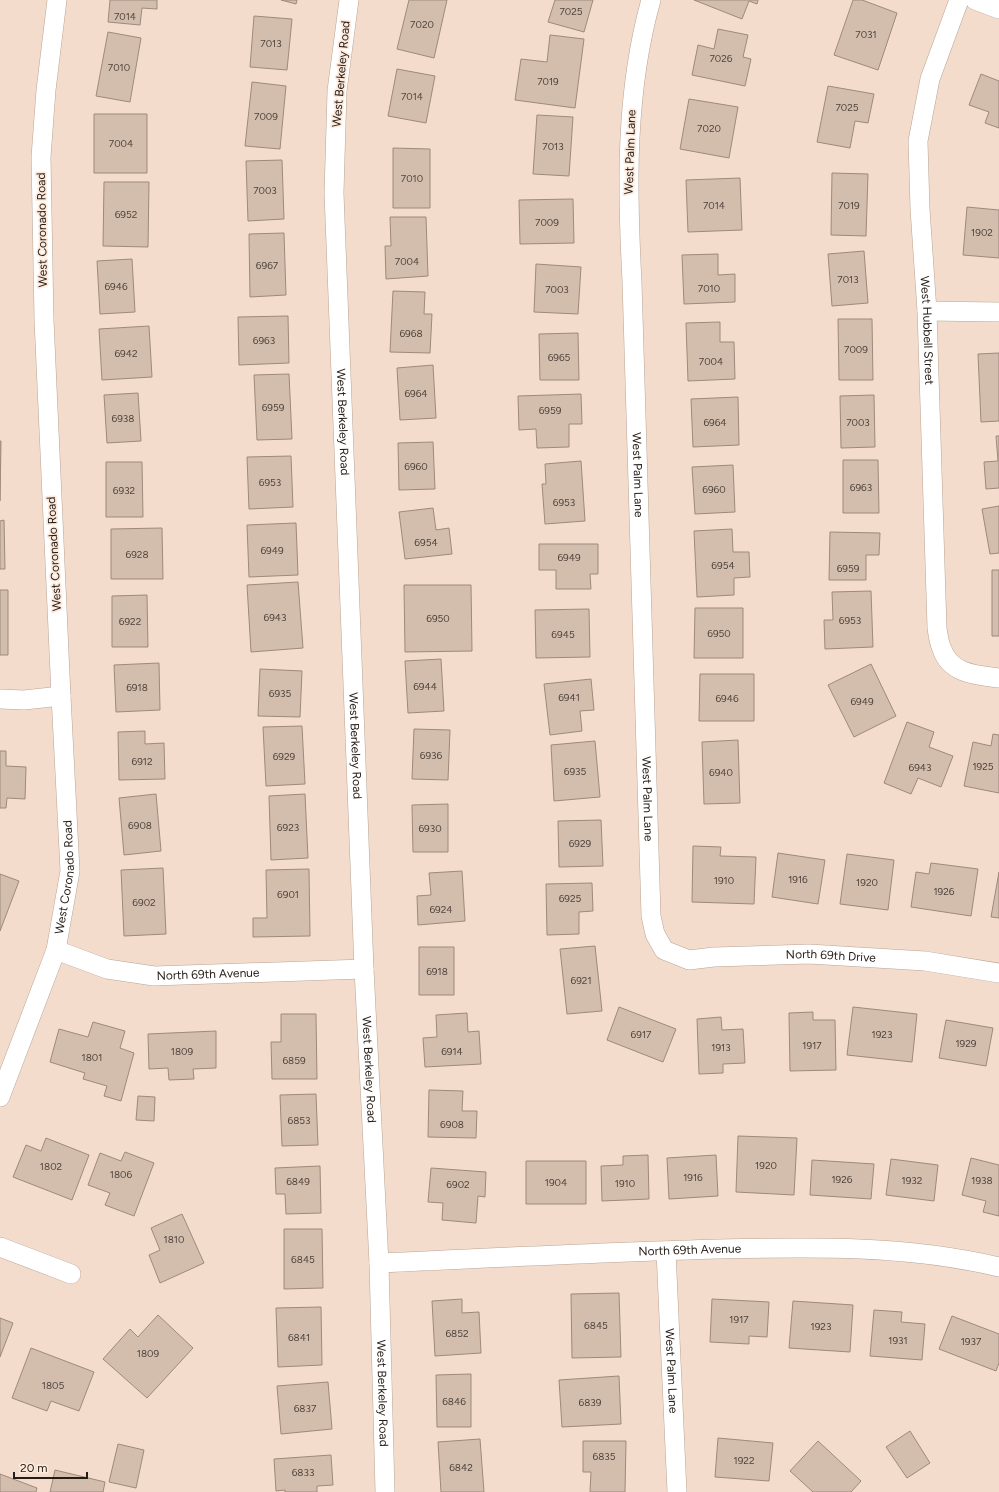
<svg xmlns="http://www.w3.org/2000/svg" width="999" height="1492" font-family="Figtree,sans-serif">
  <style>
    .building { fill: #d3beae; stroke: #9e897a }
    .lines { fill: none; stroke-linecap: round; stroke-linejoin: round }
    .minor-casing { stroke: #b9a494; stroke-width: 20 }
    .minor { stroke: #fff; stroke-width: 19 }
    .labels { text-anchor: middle; dominant-baseline: central; stroke-width: 3.5; stroke-linejoin: round; paint-order: stroke }
    .number-label { font-size: 10px; fill: #50443c }
    .street-label { font-size: 12px; fill: #241c16; stroke: #fdeadd }
  </style>
  <rect width="100%" height="100%" fill="#f3dccc"/>
  <path class="building" d="M110,0H157V9L142,8L140,25L108,22Z
    M281,0H297L296,4Z
    M409,0H447L434,58L397,49Z
    M555,0H593L584,32L548,22Z
    M694,0H758L757,4L749,1L742,19Z
    M853,0H862L897,13L878,70L834,55Z
    M254,16L292,19L287,70L250,67Z
    M718,29L748,35L743,57L751,59L745,86L692,75L698,45L714,49Z
    M108,32L141,38L130,102L96,96Z
    M550,35L584,39L575,108L515,100L521,59L547,62Z
    M397,69L435,76L426,123L388,116Z
    M981,74L999,81V128L985,123L989,112L969,105Z
    M252,82L286,86L280,149L245,146Z
    M828,86L874,94L868,123L855,121L850,148L817,142Z
    M689,99L738,107L729,158L680,149Z
    M94,114H147V173H94Z
    M537,115L573,117L569,176L533,174Z
    M393,148L430,149V208H393Z
    M282,160L284,219L248,221L246,161Z
    M832,173L868,174L866,236L831,235Z
    M740,178L742,230L688,232L686,180Z
    M104,182H149L148,247L103,246Z
    M573,199L574,243L520,244L519,200Z
    M967,207L999,210V258L963,255Z
    M390,217H426L428,276L386,279L385,246H391Z
    M284,233L286,295L250,297L249,234Z
    M864,251L868,303L832,306L828,254Z
    M718,254V275L735,274V302L684,304L682,255Z
    M132,259L135,312L100,314L97,261Z
    M536,264L581,267L578,314L534,312Z
    M393,291L425,292L424,314H432L430,353L390,352Z
    M288,316L289,363L239,365L238,317Z
    M838,319H872L873,380H839Z
    M720,322V342H734L735,379L688,381L686,323Z
    M149,326L152,377L102,380L99,329Z
    M578,333L579,380H540L539,334Z
    M999,353V421L981,422L978,354Z
    M433,365L436,418L400,420L397,368Z
    M289,374L292,439L257,440L254,375Z
    M138,393L141,441L107,443L104,395Z
    M581,394L582,424H569V447L537,448L536,429L519,430L518,396Z
    M874,395L875,447L841,448L840,396Z
    M738,397L739,445L693,447L691,399Z
    M996,436H999V488L986,489L984,462L998,461Z
    M0,441H1L0,501Z
    M433,442L435,489L399,490L398,443Z
    M291,456L293,507L249,509L247,457Z
    M843,460H878L879,513H843Z
    M581,461L585,521L545,524L542,484H546L545,464Z
    M106,462H142L143,517H106Z
    M733,465L735,512L695,514L692,467Z
    M999,506V553L990,554L982,509Z
    M433,508L436,530L449,528L452,554L405,559L399,512Z
    M4,520L5,569H0V521Z
    M296,523L298,575L249,577L247,525Z
    M162,528L163,579H111V529Z
    M732,529L733,552H749L750,577L734,578V595L697,597L694,531Z
    M830,532L880,533L879,555H866V580H829Z
    M539,544H598V574H590L591,589H556V570H539Z
    M992,570H999V636H992Z
    M298,582L303,648L251,652L247,585Z
    M404,585H471L472,651L405,652Z
    M0,590H8V655H0Z
    M871,591L873,647L825,649L824,620H833L832,592Z
    M147,595L148,647H112V596Z
    M695,608H743V658H694Z
    M589,609L590,657L536,658L535,610Z
    M441,659L444,711L408,713L405,661Z
    M159,663L160,710L116,712L114,665Z
    M871,664L896,716L854,737L828,685Z
    M260,669L302,671L300,717L258,716Z
    M700,674H754V721H699Z
    M591,679L594,710L580,711L582,731L550,735L544,684Z
    M907,722L934,732L929,747L953,756L941,787L918,778L911,794L884,783Z
    M302,726L305,784L266,786L263,727Z
    M414,729L450,730L448,780L412,779Z
    M145,731V744L164,743L165,779L119,780L118,732Z
    M993,734L999,735V793L964,786L973,742L991,746Z
    M738,740L740,803L704,804L702,742Z
    M595,741L600,797L554,801L551,745Z
    M0,751H6V766L26,767L25,799L7,798L6,808H0Z
    M156,794L161,851L124,855L119,798Z
    M305,794L308,858L271,860L269,796Z
    M448,804V852H413L412,805Z
    M601,820L603,866L559,867L558,821Z
    M693,846L721,847L720,856L756,857L754,904L692,902Z
    M778,853L825,860L818,904L772,897Z
    M847,854L894,860L888,910L840,904Z
    M931,863L978,869L971,916L911,907L916,872L929,874Z
    M163,868L166,934L124,936L121,870Z
    M309,869L310,936L253,937V918H267L266,870Z
    M462,871L465,921L418,925L417,896L431,895L429,873Z
    M999,872V918L991,917Z
    M0,874L19,881L0,931Z
    M592,883L593,911L579,912V934L547,935L546,884Z
    M595,946L602,1011L567,1014L560,949Z
    M419,947H454V995H419Z
    M619,1007L676,1029L663,1062L607,1040Z
    M853,1007L917,1014L912,1062L847,1055Z
    M813,1012V1020H835L836,1070L790,1071L789,1013Z
    M467,1013L468,1032L479,1031L481,1064L425,1067L423,1038L437,1037L436,1015Z
    M281,1014H316L317,1079H272L271,1042H281Z
    M721,1017L722,1030L743,1029L745,1063L723,1064V1073L699,1074L697,1019Z
    M946,1020L993,1028L986,1066L939,1058Z
    M93,1022L125,1031L120,1048L134,1053L121,1101L104,1096L107,1086L83,1079L85,1073L50,1062L59,1029L88,1037Z
    M216,1031V1068L193,1069L194,1079L169,1080L168,1068L149,1069L148,1034Z
    M429,1090L463,1091L462,1111H477L476,1138L428,1137Z
    M316,1094L318,1145L282,1146L280,1095Z
    M138,1096L155,1097L154,1121L136,1120Z
    M738,1136L797,1138L794,1195L736,1192Z
    M46,1138L89,1155L72,1200L13,1177L26,1145L41,1151Z
    M125,1152L154,1163L134,1216L105,1205L110,1193L88,1185L100,1153L121,1161Z
    M648,1155L649,1199L602,1201L601,1166L623,1165V1156Z
    M716,1155L718,1196L669,1199L667,1158Z
    M971,1158L999,1165V1216L983,1212L986,1201L962,1195Z
    M891,1159L938,1165L934,1201L886,1195Z
    M812,1160L874,1164L871,1199L810,1195Z
    M526,1161H586V1204H526Z
    M320,1166L321,1213L286,1214L285,1194H276L275,1168Z
    M431,1168L486,1172L485,1197L478,1196L476,1223L442,1220L443,1203L428,1202Z
    M182,1214L204,1263L160,1283L149,1255L160,1250L151,1228Z
    M284,1229H322L323,1288L284,1289Z
    M619,1293L621,1357L572,1358L571,1294Z
    M462,1299V1313L479,1312L481,1353L435,1356L432,1301Z
    M712,1299L769,1302L767,1337L749,1336V1344L710,1342Z
    M793,1301L853,1305L850,1352L789,1348Z
    M321,1307L322,1365L278,1367L276,1308Z
    M874,1310L902,1312L901,1322L925,1324L922,1360L870,1356Z
    M158,1315L193,1348L147,1398L103,1359L130,1329L138,1337Z
    M952,1316L999,1334V1363L996,1371L939,1349Z
    M0,1318L13,1323L0,1357Z
    M31,1348L94,1372L79,1411L51,1401L47,1411L12,1398Z
    M471,1374V1427H437L436,1375Z
    M619,1376L621,1424L562,1427L559,1380Z
    M328,1382L332,1429L281,1434L277,1386Z
    M910,1431L930,1463L907,1478L886,1447Z
    M718,1438L773,1443L769,1481L715,1477Z
    M480,1439L484,1492H441L438,1442Z
    M583,1441H626L625,1492H590L591,1472H583Z
    M818,1441L861,1481L851,1492H813L790,1471Z
    M118,1444L144,1450L136,1488L109,1482Z
    M331,1455L333,1485L317,1486V1492H285V1490L276,1491L274,1459Z
    M55,1470L105,1482L103,1492H50Z
    M0,1474L37,1488L36,1492H0Z"/>
  <g class="lines">
    <defs>
      <g id="minor">
        <path id="s1" d="M349,0L337,91L334,193L364,969L379,1263L385,1492"/>
        <path id="s2" d="M651,0C625,92 627,188 632,282L651,916L655,934L664,950L689,960L714,957L809,954L925,961L999,973"/>
        <path id="s3" d="M959,0L930,79L918,141L920,209L927,311L937,628C938,635 939,643 942,649C950,674 977,675 999,678"/>
        <path d="M975,0L999,9"/>
        <path d="M927,311L999,312"/>
        <path d="M0,699L24,700L61,696"/>
        <path id="s4" d="M56,950L107,969L154,976L364,969"/>
        <path id="s5" d="M0,1097L56,950L70,871L61,696L44,320L41,157L46,90L57,0"/>
        <path d="M0,1247L71,1274"/>
        <path id="s6" d="M666,1251L677,1492"/>
        <path id="s7" d="M379,1263C492,1258 606,1252 719,1249C813,1247 907,1245 999,1267"/>
      </g>
    </defs>
    <use href="#minor" class="minor-casing"/>
    <use href="#minor" class="minor"/>
  </g>
  <g class="labels">
    <g class="number-label">
      <text x="571" y="11">7025</text>
      <text x="125" y="16">7014</text>
      <text x="422" y="24">7020</text>
      <text x="866" y="34">7031</text>
      <text x="271" y="43">7013</text>
      <text x="721" y="58">7026</text>
      <text x="119" y="67">7010</text>
      <text x="548" y="81">7019</text>
      <text x="412" y="96">7014</text>
      <text x="847" y="107">7025</text>
      <text x="266" y="116">7009</text>
      <text x="709" y="128">7020</text>
      <text x="121" y="143">7004</text>
      <text x="553" y="146">7013</text>
      <text x="412" y="178">7010</text>
      <text x="265" y="190">7003</text>
      <text x="714" y="205">7014</text>
      <text x="849" y="205">7019</text>
      <text x="126" y="214">6952</text>
      <text x="547" y="222">7009</text>
      <text x="982" y="232">1902</text>
      <text x="407" y="261">7004</text>
      <text x="267" y="265">6967</text>
      <text x="848" y="279">7013</text>
      <text x="116" y="286">6946</text>
      <text x="709" y="288">7010</text>
      <text x="557" y="289">7003</text>
      <text x="411" y="333">6968</text>
      <text x="264" y="340">6963</text>
      <text x="856" y="349">7009</text>
      <text x="126" y="353">6942</text>
      <text x="559" y="357">6965</text>
      <text x="711" y="361">7004</text>
      <text x="416" y="393">6964</text>
      <text x="273" y="407">6959</text>
      <text x="550" y="410">6959</text>
      <text x="123" y="418">6938</text>
      <text x="715" y="422">6964</text>
      <text x="858" y="422">7003</text>
      <text x="416" y="466">6960</text>
      <text x="270" y="482">6953</text>
      <text x="861" y="487">6963</text>
      <text x="714" y="489">6960</text>
      <text x="124" y="490">6932</text>
      <text x="564" y="502">6953</text>
      <text x="426" y="542">6954</text>
      <text x="272" y="550">6949</text>
      <text x="137" y="554">6928</text>
      <text x="569" y="557">6949</text>
      <text x="723" y="565">6954</text>
      <text x="848" y="568">6959</text>
      <text x="275" y="617">6943</text>
      <text x="438" y="618">6950</text>
      <text x="850" y="620">6953</text>
      <text x="130" y="621">6922</text>
      <text x="719" y="633">6950</text>
      <text x="563" y="634">6945</text>
      <text x="425" y="686">6944</text>
      <text x="137" y="687">6918</text>
      <text x="280" y="693">6935</text>
      <text x="569" y="697">6941</text>
      <text x="727" y="698">6946</text>
      <text x="862" y="701">6949</text>
      <text x="431" y="755">6936</text>
      <text x="284" y="756">6929</text>
      <text x="142" y="761">6912</text>
      <text x="983" y="766">1925</text>
      <text x="920" y="767">6943</text>
      <text x="575" y="771">6935</text>
      <text x="721" y="772">6940</text>
      <text x="140" y="825">6908</text>
      <text x="288" y="827">6923</text>
      <text x="430" y="828">6930</text>
      <text x="580" y="843">6929</text>
      <text x="798" y="879">1916</text>
      <text x="724" y="880">1910</text>
      <text x="867" y="882">1920</text>
      <text x="944" y="891">1926</text>
      <text x="288" y="894">6901</text>
      <text x="570" y="898">6925</text>
      <text x="144" y="902">6902</text>
      <text x="441" y="909">6924</text>
      <text x="437" y="971">6918</text>
      <text x="581" y="980">6921</text>
      <text x="641" y="1034">6917</text>
      <text x="882" y="1034">1923</text>
      <text x="966" y="1043">1929</text>
      <text x="812" y="1045">1917</text>
      <text x="721" y="1047">1913</text>
      <text x="182" y="1051">1809</text>
      <text x="452" y="1051">6914</text>
      <text x="92" y="1057">1801</text>
      <text x="294" y="1060">6859</text>
      <text x="299" y="1120">6853</text>
      <text x="452" y="1124">6908</text>
      <text x="766" y="1165">1920</text>
      <text x="51" y="1166">1802</text>
      <text x="121" y="1174">1806</text>
      <text x="693" y="1177">1916</text>
      <text x="842" y="1179">1926</text>
      <text x="912" y="1180">1932</text>
      <text x="982" y="1180">1938</text>
      <text x="298" y="1181">6849</text>
      <text x="556" y="1182">1904</text>
      <text x="625" y="1183">1910</text>
      <text x="458" y="1184">6902</text>
      <text x="174" y="1239">1810</text>
      <text x="303" y="1259">6845</text>
      <text x="739" y="1319">1917</text>
      <text x="596" y="1325">6845</text>
      <text x="821" y="1326">1923</text>
      <text x="457" y="1333">6852</text>
      <text x="299" y="1337">6841</text>
      <text x="898" y="1340">1931</text>
      <text x="971" y="1341">1937</text>
      <text x="148" y="1353">1809</text>
      <text x="53" y="1385">1805</text>
      <text x="454" y="1401">6846</text>
      <text x="590" y="1402">6839</text>
      <text x="305" y="1408">6837</text>
      <text x="604" y="1456">6835</text>
      <text x="744" y="1460">1922</text>
      <text x="461" y="1467">6842</text>
      <text x="303" y="1472">6833</text>
    </g>
    <g class="street-label">
      <text transform="translate(341 74) rotate(-85)">West Berkeley Road</text>
      <text transform="translate(630 152) rotate(-88)">West Palm Lane</text>
      <text transform="translate(42 230) rotate(-91)">West Coronado Road</text>
      <text stroke="none"><textPath href="#s3" startOffset="337">West Hubbell Street</textPath></text>
      <text stroke="none"><textPath href="#s1" startOffset="423">West Berkeley Road</textPath></text>
      <text stroke="none"><textPath href="#s2" startOffset="477">West Palm Lane</textPath></text>
      <text transform="translate(54 554) rotate(-93)">West Coronado Road</text>
      <text stroke="none"><textPath href="#s1" startOffset="747">West Berkeley Road</textPath></text>
      <text stroke="none"><textPath href="#s2" startOffset="801">West Palm Lane</textPath></text>
      <text stroke="none"><textPath href="#s5" startOffset="231">West Coronado Road</textPath></text>
      <text stroke="none"><textPath href="#s2" startOffset="1124">North 69th Drive</textPath></text>
      <text stroke="none"><textPath href="#s4" startOffset="156">North 69th Avenue</textPath></text>
      <text stroke="none"><textPath href="#s1" startOffset="1071">West Berkeley Road</textPath></text>
      <text stroke="none"><textPath href="#s7" startOffset="311">North 69th Avenue</textPath></text>
      <text stroke="none"><textPath href="#s6" startOffset="120">West Palm Lane</textPath></text>
      <text stroke="none"><textPath href="#s1" startOffset="1395">West Berkeley Road</textPath></text>
    </g>
  </g>
  <path d="M14 1472v6h73v-6" fill="none" stroke="#241c16" stroke-width="2"/>
  <text x="20" y="1472" font-size="12" fill="#241c16" stroke="#fdeadd" stroke-width="3" paint-order="stroke">20 m</text>
</svg>
